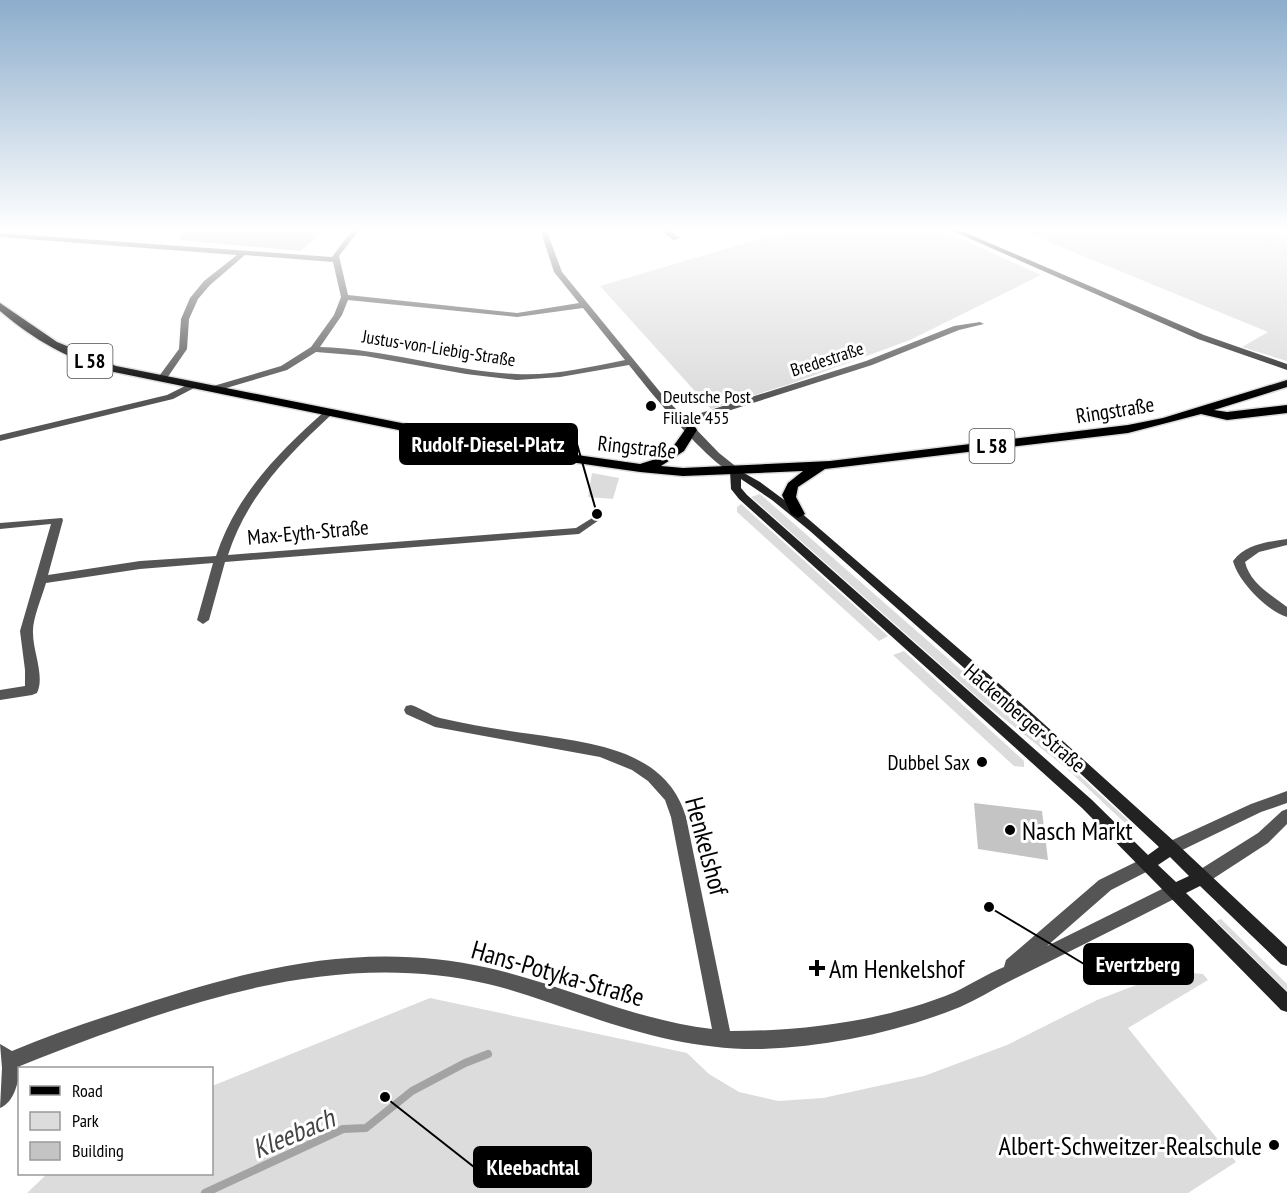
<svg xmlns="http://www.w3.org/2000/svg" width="1287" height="1193" font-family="'PT Sans Narrow',sans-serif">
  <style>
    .green { fill: #dcdcdc }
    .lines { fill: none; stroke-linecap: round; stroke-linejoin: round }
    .stream { stroke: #a3a3a3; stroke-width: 8 }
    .building { fill: #c4c4c4 }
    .primary-casing { stroke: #dbdbdb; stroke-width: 3 }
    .street { fill: #555; fill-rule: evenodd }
    .secondary { fill: #222; fill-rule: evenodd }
    .primary { fill: #000; fill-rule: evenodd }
    .poi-dot { fill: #000; stroke: #fff; stroke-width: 2 }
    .labels { text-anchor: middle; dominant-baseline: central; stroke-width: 6; stroke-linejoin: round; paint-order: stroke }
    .far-street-label { font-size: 18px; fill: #000; stroke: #fff }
    .far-poi-label { font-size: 18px; fill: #000; stroke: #fff; text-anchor: start }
    .shield { fill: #fff; stroke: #4c4c4c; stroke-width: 1.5 }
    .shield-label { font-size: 20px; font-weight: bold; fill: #000 }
    .street-label { font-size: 21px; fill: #000; stroke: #fff }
    .poi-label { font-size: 21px; fill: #000; stroke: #fff; text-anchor: end }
    .near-poi-label { font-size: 26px; fill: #000; stroke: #fff; text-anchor: start }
    .near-street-label { font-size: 26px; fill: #000; stroke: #fff }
    .near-water-label { font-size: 27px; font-style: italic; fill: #444; stroke: #fff }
    .leader { fill: none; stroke: #000; stroke-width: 2 }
    .callout-dot { fill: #000; stroke: #fff; stroke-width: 2 }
    .callout { fill: #000; stroke: #000; stroke-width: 2 }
    .callout-label { font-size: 22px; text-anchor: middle; font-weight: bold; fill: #fff }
  </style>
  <rect width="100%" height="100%" fill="#fff"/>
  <path class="green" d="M793,229H939L1041,275L910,340L793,383L711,409L600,286Z
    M1027,229H1287V361L1242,347L1268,332L1025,232Z
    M592,473L619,478L613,499L588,497Z
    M760,494L1031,731L1130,822L1126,824L1065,767L983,702L751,497Z
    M741,504L888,636L879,641L737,512V507Z
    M904,651L1024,761V767L1014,766L893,655Z
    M1221,919L1287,984V991L1216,921Z
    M1182,972L1203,974L1208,980L1128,1028L1236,1162L1188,1193H27L47,1174H212V1086L430,998L687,1053L709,1074L739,1092L778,1101L823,1098L924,1076L1007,1045L1097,1000L1152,979Z"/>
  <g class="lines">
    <path class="stream" d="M205,1193L343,1129L366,1128L412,1091L465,1063L488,1054"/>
  </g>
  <path class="building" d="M181,229H324L301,251L180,240Z
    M974,803L1042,811L1048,860L978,849Z"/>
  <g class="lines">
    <defs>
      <path id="primary" d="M0,303L57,342L116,366L521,447L640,464L659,458L670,451L687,427H695L697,430L684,451L661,466L683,468L830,461L1128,425L1163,418L1287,380V387L1214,410L1227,412L1287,405V413L1227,420L1201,414L1128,433L825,469L798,487L796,497L805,514L798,518L791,514L782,495L788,483L803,471L683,476L640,472L521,455L114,372C71,361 34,340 0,311Z"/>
    </defs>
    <use href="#primary" class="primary-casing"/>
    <path class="street" d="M353,229H360L339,256L348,295L517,313L579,303L554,272L540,229H546L562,272L665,398L685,418L866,361L954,326L980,322L984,324L959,330L872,365L690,423L719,453L739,469L740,471L735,474C709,465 648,389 629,365L560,377L517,380L466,374L365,356L316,352L287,370L216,391H210V387L281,366L311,347L334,315L341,297L333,262L245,255L210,285L198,299L189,319L187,349L165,381H159L157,379L179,349L181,319L190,298L204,281L237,255L0,237V233L332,257ZM348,300L517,317L583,308L625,360C589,367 553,376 516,374C450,371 386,349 320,347L342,315Z
      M659,229H667L680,238L673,240Z
      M193,382L198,385L196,387L173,399L0,441V435L167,395Z
      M328,410L333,413L331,415C287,456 247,496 228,555L576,528L597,515L602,518L579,534L225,562L209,620L203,624L197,620L213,563L140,569L46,583C42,597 32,620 33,633C33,652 45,676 37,693L32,695L0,700V690L25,686V670L20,631L51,524L0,529V523L62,518L63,520L48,575L140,561L216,556C236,495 278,453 325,411Z
      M1287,539V545L1259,552L1245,562C1250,583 1270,594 1287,607V617C1267,611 1238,581 1233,561C1246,544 1267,542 1287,539Z
      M411,705C421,708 430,715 440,718C470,725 501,730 531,734C591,743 666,749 686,817L730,1031C805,1031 885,1021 955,992C971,984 987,974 1004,967L1006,960L1099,880L1148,856L1154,858L1156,863L1154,868L1111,890L1047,946L1168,886L1174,884L1180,886L1182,891L1180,896C1123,925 1065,954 1008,982C992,990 976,1000 960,1007C898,1032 828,1047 761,1049C702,1050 647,1036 591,1017C557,1006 523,992 488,984C333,948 183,1003 40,1058L20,1066C19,1080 15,1102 0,1108L2,1068L0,1044L12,1051C54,1033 98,1019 141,1005C258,967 365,940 489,968C564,985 634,1020 712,1029L671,817L665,800L648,781L632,770L600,757L435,727L406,714L404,710L406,706Z
      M1287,791V803L1261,812L1176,853L1171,855L1166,853L1163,848L1166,843L1251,804Z
      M1287,809V824L1268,843L1208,882L1202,884L1196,882L1194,877L1196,872L1258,833L1282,811Z"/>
    <path class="secondary" d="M948,229H957L1204,335L1287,364V370L1198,339Z
      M735,468L760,482L799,511L994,679L1176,843L1287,947V966L1281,964L1200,886L1186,893L1287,992V1012L1281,1010L1082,808L739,499L731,489L730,471ZM741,479L772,500L810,531L1035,731L1159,847L1148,855L1092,800L747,495L741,488ZM1170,857L1189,876L1176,882L1158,865Z"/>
    <use href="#primary" class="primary"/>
  </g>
  <linearGradient id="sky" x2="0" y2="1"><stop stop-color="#8cadcc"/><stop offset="0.58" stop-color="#fff"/><stop offset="1" stop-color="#fff" stop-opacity="0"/></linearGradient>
  <rect width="1287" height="396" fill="url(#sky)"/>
  <g class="poi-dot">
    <circle cx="651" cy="406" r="6"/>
    <circle cx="982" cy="762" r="6"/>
    <circle cx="1010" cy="830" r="6"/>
    <path d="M814 959h6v6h6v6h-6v6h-6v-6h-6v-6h6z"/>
    <circle cx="1274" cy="1145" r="6"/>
  </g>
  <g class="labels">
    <g class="far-street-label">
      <text transform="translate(439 348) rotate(9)">Justus-von-Liebig-Straße</text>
      <text transform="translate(827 359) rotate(-18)">Bredestraße</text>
    </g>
    <g class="far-poi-label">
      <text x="663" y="396">Deutsche Post<tspan x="663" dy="21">Filiale 455</tspan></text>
    </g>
    <g class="shield">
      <rect x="67.5" y="344" width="45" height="34" rx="4.5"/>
      <rect x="969.5" y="429" width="45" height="34" rx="4.5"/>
    </g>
    <g class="shield-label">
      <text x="90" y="361">L 58</text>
      <text x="992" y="446">L 58</text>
    </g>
    <g class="street-label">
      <text transform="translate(1115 410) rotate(-9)">Ringstraße</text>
      <text transform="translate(637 447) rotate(6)">Ringstraße</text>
      <text transform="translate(308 532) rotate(-5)">Max-Eyth-Straße</text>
      <text transform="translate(1025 718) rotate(41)">Hackenberger Straße</text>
    </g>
    <g class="poi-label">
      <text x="970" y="762">Dubbel Sax</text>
    </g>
    <g class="near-poi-label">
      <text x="1022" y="830">Nasch Markt</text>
      <text x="829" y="968">Am Henkelshof</text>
      <text x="1262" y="1145" text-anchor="end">Albert-Schweitzer-Realschule</text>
    </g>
    <g class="near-street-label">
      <text transform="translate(707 846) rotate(75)">Henkelshof</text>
      <text transform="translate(558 973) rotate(16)">Hans-Potyka-Straße</text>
    </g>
    <g class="near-water-label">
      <text transform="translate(293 1133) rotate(-23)">Kleebach</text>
    </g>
  </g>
  <path class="leader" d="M597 514L577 444M989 907L1084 964M385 1097L474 1167"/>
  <g class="callout-dot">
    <circle cx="597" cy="514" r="6"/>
    <circle cx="989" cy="907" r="6"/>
    <circle cx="385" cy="1097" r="6"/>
  </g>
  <g class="callout">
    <rect x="400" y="424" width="177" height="40" rx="6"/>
    <rect x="1084" y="944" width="109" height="40" rx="6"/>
    <rect x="474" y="1147" width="117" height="40" rx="6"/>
  </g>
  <g class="callout-label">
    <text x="488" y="452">Rudolf-Diesel-Platz</text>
    <text x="1138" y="972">Evertzberg</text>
    <text x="533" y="1175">Kleebachtal</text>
  </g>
  <rect x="18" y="1067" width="195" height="108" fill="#ffffff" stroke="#999999" stroke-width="1.5"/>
  <rect x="30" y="1086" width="30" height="9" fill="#000000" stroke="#999999" stroke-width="1.5"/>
  <text x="72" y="1097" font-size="18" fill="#000000">Road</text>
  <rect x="30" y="1112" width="30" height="18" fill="#dcdcdc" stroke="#999999" stroke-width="1.5"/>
  <text x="72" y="1127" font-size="18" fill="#000000">Park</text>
  <rect x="30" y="1142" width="30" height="18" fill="#c4c4c4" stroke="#999999" stroke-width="1.5"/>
  <text x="72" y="1157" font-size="18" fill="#000000">Building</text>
</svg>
